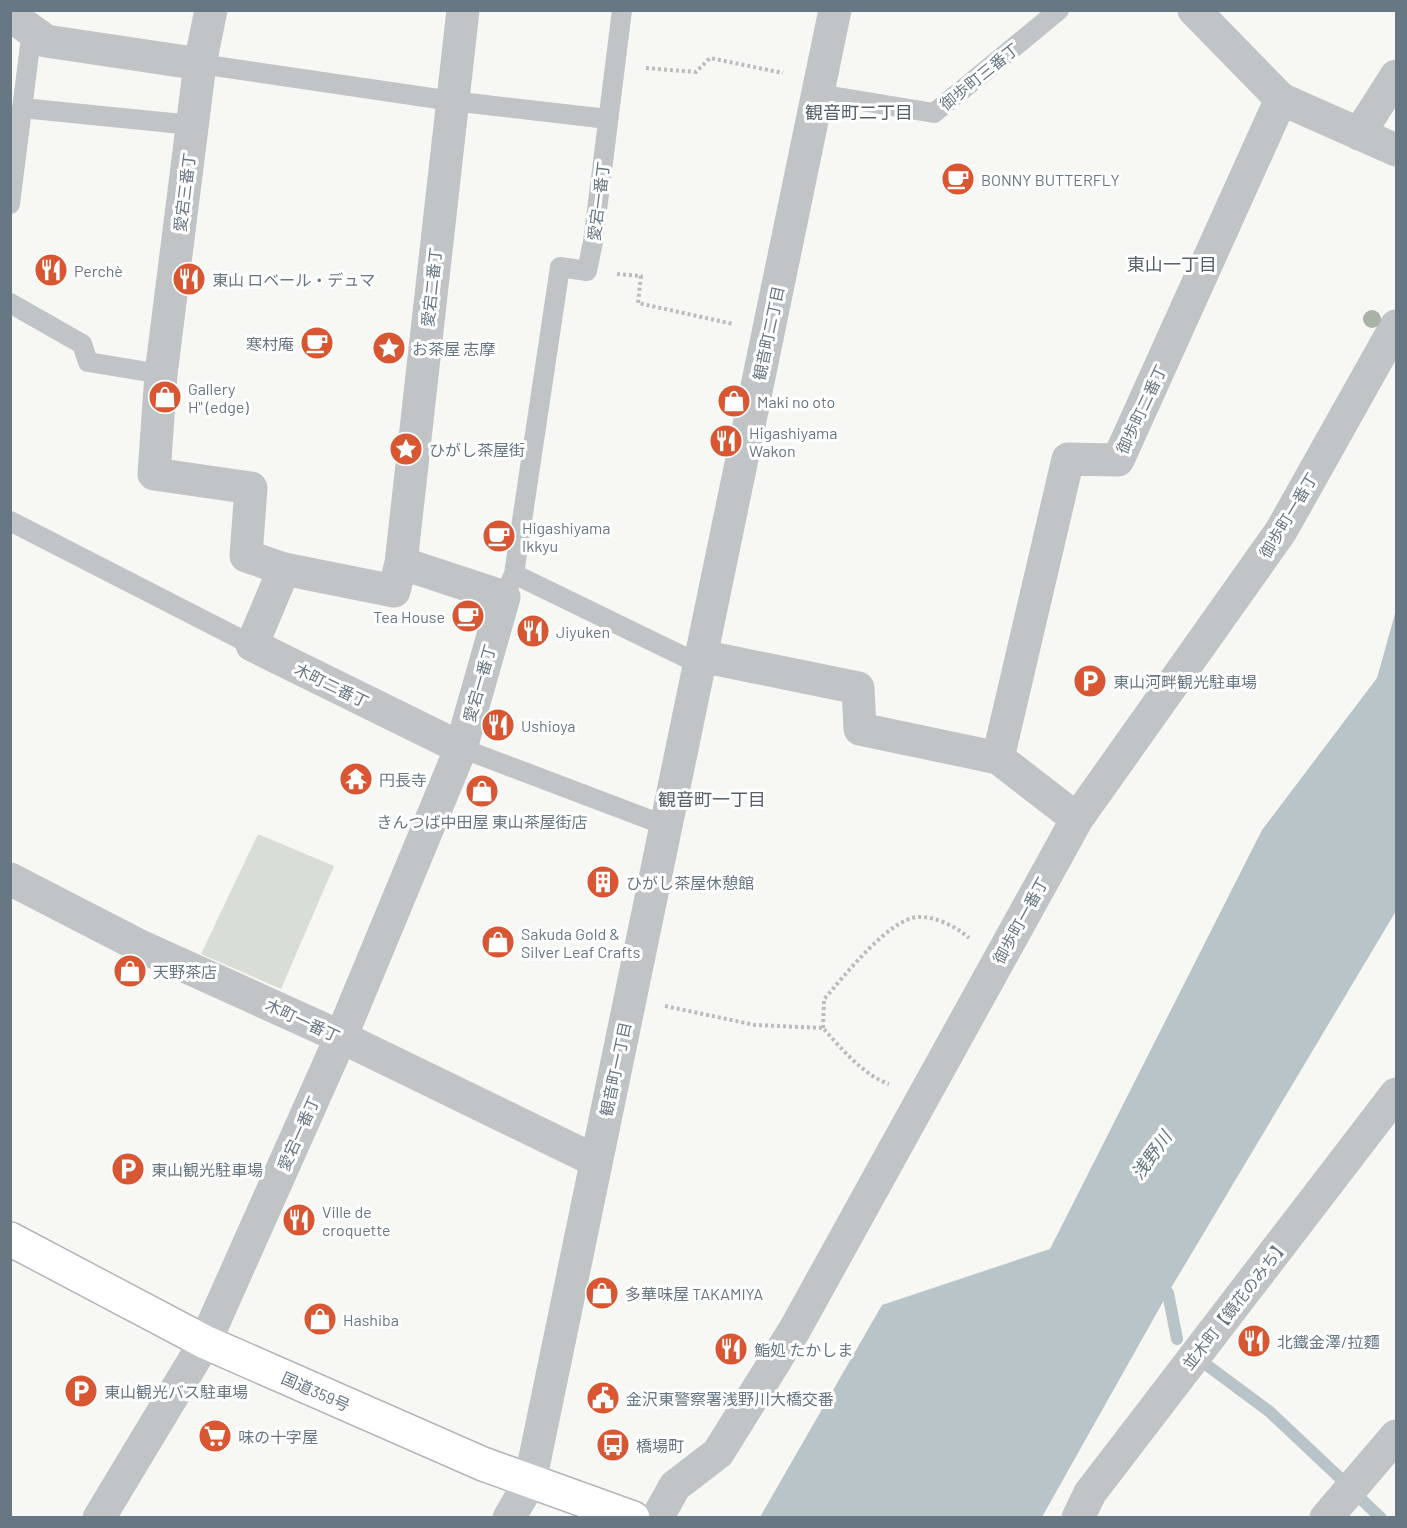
<svg xmlns="http://www.w3.org/2000/svg" width="1407" height="1528" font-family="Barlow,'Noto Sans JP',sans-serif">
  <style>
    .green { fill: #d8ddd5 }
    .water { fill: #b9c4c8 }
    .lines { fill: none; stroke-linecap: round; stroke-linejoin: round }
    .stream { stroke: #b9c4c8; stroke-width: 12 }
    .trunk-casing { stroke: #b3b7ba; stroke-width: 36 }
    .path { stroke: #babdbf; stroke-width: 4; stroke-dasharray: 3 3; stroke-linecap: butt }
    .service { stroke: #c0c4c7; stroke-width: 20 }
    .minor { stroke: #c0c4c7; stroke-width: 33 }
    .trunk { stroke: #fff; stroke-width: 33 }
    .tree { fill: #a9b2a6 }
    .labels { text-anchor: middle; dominant-baseline: central; stroke-width: 6; stroke-linejoin: round; paint-order: stroke }
    .street-label { font-size: 16px; fill: #677783; stroke: #fff }
    .poi-label { font-size: 16px; fill: #677783; stroke: #fff; text-anchor: start }
    .neighbourhood-label { font-size: 18px; fill: #556068; stroke: #fff }
    .water-label { font-size: 18px; font-style: italic; fill: #63787f; stroke: #fff }
  </style>
  <rect width="100%" height="100%" fill="#f7f7f4"/>
  <path class="green" d="M258,834L334,866L281,989L201,954Z"/>
  <path class="water" d="M1396,610V911L1168,1293L1042,1517H760L882,1305L1050,1249L1262,830L1377,678Z"/>
  <g class="lines">
    <path class="stream" d="M1156,1283L1168,1293L1177,1339
      M1204,1363L1270,1412L1340,1478
      M1362,1500L1381,1518"/>
    <defs>
      <path id="trunk" d="M10,1239L205,1342L483,1464L633,1518"/>
    </defs>
    <use href="#trunk" class="trunk-casing"/>
    <path class="path" d="M646,68L696,72L710,58L783,73
      M617,274L641,276L638,303L733,324
      M665,1006L755,1025L823,1028C841,1048 863,1075 889,1084
      M823,1028L824,999C844,977 888,919 918,917C935,916 957,927 969,938"/>
    <path class="service" d="M200,64L452,101L608,119
      M819,94L934,113L1059,10
      M22,108L192,125
      M10,204L32,30
      M10,303L82,344L88,362L161,374
      M10,521L252,645
      M514,574L699,664
      M504,597L514,574L560,267L587,271L593,242L622,10
      M461,748L664,825"/>
    <path class="minor" d="M211,10L200,64L161,374L154,474L251,488L246,556L284,569L252,645L461,748
      M1194,10L1281,99L1396,150
      M10,15L46,41L200,64
      M1359,134L1396,76
      M284,569L394,591L401,563L463,10
      M701,656L858,688L860,729L998,758L1077,819
      M998,758L1068,459L1118,460L1281,99
      M10,879L138,945L341,1037L596,1161
      M99,1518L205,1342L341,1037L461,748L504,597L401,563
      M509,1518L530,1482L835,10
      M657,1518L675,1486L718,1453L795,1329L1077,819L1281,531L1396,326
      M1078,1518L1090,1493L1396,1094
      M1326,1518L1396,1436"/>
    <use href="#trunk" class="trunk"/>
  </g>
  <circle class="tree" cx="1372" cy="319" r="9"/>
  <defs>
    <symbol id="cafe-disc" viewBox="-11 -11 22 22"><circle r="9.5" fill="#d85632" stroke="#fff"/><path d="M-5.5-4.5H6V0H3Q3 3.5 0 3.5H-2.5Q-5.5 3.5-5.5 0ZM3-3.2v2h1.7v-2ZM-6 4.5H4V6H-6Z" fill="#fff"/></symbol>
    <symbol id="restaurant-disc" viewBox="-11 -11 22 22"><circle r="9.5" fill="#d85632" stroke="#fff"/><path d="M-5-6h1v4h1v-4h1v4h1v-4h1v5L-1.5 .5V6h-2V.5L-5-1ZM5-6V6H3V1.5H1.5Q1.5-4 5-6Z" fill="#fff"/></symbol>
    <symbol id="sight-disc" viewBox="-11 -11 22 22"><circle r="9.5" fill="#d85632" stroke="#fff"/><path d="M0-6L1.8-2.2L6-1.7L2.9 1.2L3.7 5.4L0 3.3L-3.7 5.4L-2.9 1.2L-6-1.7L-1.8-2.2Z" fill="#fff"/></symbol>
    <symbol id="shop-disc" viewBox="-11 -11 22 22"><circle r="9.5" fill="#d85632" stroke="#fff"/><path d="M-5-2.5h2.3a2.7 3.5 0 0 1 5.4 0H5L5.5 6h-11ZM-1.5-2.5h3a1.5 2.3 0 0 0-3 0Z" fill="#fff"/></symbol>
    <symbol id="parking-disc" viewBox="-11 -11 22 22"><circle r="9.5" fill="#d85632" stroke="#fff"/><path d="M-3.5-5.5H1a3.5 3.5 0 0 1 0 7H-1V5.5H-3.5ZM-1-3.4V-.6H.8a1.4 1.4 0 0 0 0-2.8Z" fill="#fff"/></symbol>
    <symbol id="temple-disc" viewBox="-11 -11 22 22"><circle r="9.5" fill="#d85632" stroke="#fff"/><path d="M0-6L5-2H3V0L6.5 2.5H4V6H1.5V3h-3V6H-4V2.5H-6.5L-3 0V-2H-5Z" fill="#fff"/></symbol>
    <symbol id="building-disc" viewBox="-11 -11 22 22"><circle r="9.5" fill="#d85632" stroke="#fff"/><path d="M-4-6H4V6H1V3H-1V6H-4ZM-2.5-4.3h1.7v1.8h-1.7ZM.8-4.3h1.7v1.8H.8ZM-2.5-1h1.7V.8h-1.7ZM.8-1h1.7V.8H.8Z" fill="#fff"/></symbol>
    <symbol id="civic-disc" viewBox="-11 -11 22 22"><circle r="9.5" fill="#d85632" stroke="#fff"/><path d="M-.6-6.5H3V-4.5H.6V-3L4-1V1h2V6H-6V1h2V-1L-.6-3ZM-1.2 2.5V6h2.4V2.5Z" fill="#fff"/></symbol>
    <symbol id="supermarket-disc" viewBox="-11 -11 22 22"><circle r="9.5" fill="#d85632" stroke="#fff"/><path d="M-6-5.5h2.5l.6 2H6L4.5 2H-2.5L-4.4-4H-6ZM-1.5 3.2a1.3 1.3 0 1 0 .1 0ZM3 3.2a1.3 1.3 0 1 0 .1 0Z" fill="#fff"/></symbol>
    <symbol id="bus-disc" viewBox="-11 -11 22 22"><circle r="9.5" fill="#d85632" stroke="#fff"/><path d="M-5-6H5V4H4V6H2V4H-2V6H-4V4H-5ZM-3.5-4V0h7V-4ZM-3.5 1.2v1.5H-2V1.2ZM2 1.2v1.5H3.5V1.2Z" fill="#fff"/></symbol>
  </defs>
  <g fill-rule="evenodd">
    <use href="#cafe-disc" x="939" y="160" width="38" height="38"/>
    <use href="#restaurant-disc" x="32" y="251" width="38" height="38"/>
    <use href="#restaurant-disc" x="170" y="260" width="38" height="38"/>
    <use href="#cafe-disc" x="298" y="324" width="38" height="38"/>
    <use href="#sight-disc" x="370" y="329" width="38" height="38"/>
    <use href="#shop-disc" x="146" y="378" width="38" height="38"/>
    <use href="#shop-disc" x="715" y="382" width="38" height="38"/>
    <use href="#restaurant-disc" x="707" y="422" width="38" height="38"/>
    <use href="#sight-disc" x="387" y="430" width="38" height="38"/>
    <use href="#cafe-disc" x="480" y="517" width="38" height="38"/>
    <use href="#cafe-disc" x="449" y="597" width="38" height="38"/>
    <use href="#restaurant-disc" x="514" y="612" width="38" height="38"/>
    <use href="#parking-disc" x="1071" y="662" width="38" height="38"/>
    <use href="#restaurant-disc" x="479" y="706" width="38" height="38"/>
    <use href="#temple-disc" x="337" y="760" width="38" height="38"/>
    <use href="#shop-disc" x="463" y="772" width="38" height="38"/>
    <use href="#building-disc" x="584" y="863" width="38" height="38"/>
    <use href="#shop-disc" x="479" y="923" width="38" height="38"/>
    <use href="#shop-disc" x="111" y="952" width="38" height="38"/>
    <use href="#parking-disc" x="109" y="1150" width="38" height="38"/>
    <use href="#restaurant-disc" x="280" y="1201" width="38" height="38"/>
    <use href="#shop-disc" x="583" y="1274" width="38" height="38"/>
    <use href="#shop-disc" x="301" y="1300" width="38" height="38"/>
    <use href="#restaurant-disc" x="1235" y="1322" width="38" height="38"/>
    <use href="#restaurant-disc" x="712" y="1330" width="38" height="38"/>
    <use href="#parking-disc" x="62" y="1372" width="38" height="38"/>
    <use href="#civic-disc" x="584" y="1379" width="38" height="38"/>
    <use href="#supermarket-disc" x="196" y="1417" width="38" height="38"/>
    <use href="#bus-disc" x="594" y="1426" width="38" height="38"/>
  </g>
  <g class="labels">
    <g class="street-label">
      <text transform="translate(979 76) rotate(-39)">御歩町三番丁</text>
      <text transform="translate(184 192) rotate(-83)">愛宕三番丁</text>
      <text transform="translate(598 201) rotate(-83)">愛宕一番丁</text>
      <text transform="translate(431 287) rotate(-84)">愛宕二番丁</text>
      <text transform="translate(768 333) rotate(-78)">観音町二丁目</text>
      <text transform="translate(1141 409) rotate(-65)">御歩町二番丁</text>
      <text transform="translate(1288 515) rotate(-59)">御歩町一番丁</text>
      <text transform="translate(479 683) rotate(-74)">愛宕一番丁</text>
      <text transform="translate(332 685) rotate(26)">木町二番丁</text>
      <text transform="translate(1020 920) rotate(-61)">御歩町一番丁</text>
      <text transform="translate(303 1020) rotate(25)">木町一番丁</text>
      <text transform="translate(615 1069) rotate(-78)">観音町一丁目</text>
      <text transform="translate(298 1133) rotate(-66)">愛宕一番丁</text>
      <text transform="translate(1235 1304) rotate(-52)">並木町【鏡花のみち】</text>
      <text transform="translate(316 1391) rotate(24)">国道359号</text>
    </g>
    <g class="poi-label">
      <text x="981" y="179">BONNY BUTTERFLY</text>
      <text x="74" y="270">Perchè</text>
      <text x="212" y="279">東山 ロベール・デュマ</text>
      <text x="294" y="343" text-anchor="end">寒村庵</text>
      <text x="412" y="348">お茶屋 志摩</text>
      <text x="188" y="388">Gallery<tspan x="188" dy="18">H" (edge)</tspan></text>
      <text x="757" y="401">Maki no oto</text>
      <text x="749" y="432">Higashiyama<tspan x="749" dy="18">Wakon</tspan></text>
      <text x="429" y="449">ひがし茶屋街</text>
      <text x="522" y="527">Higashiyama<tspan x="522" dy="18">Ikkyu</tspan></text>
      <text x="445" y="616" text-anchor="end">Tea House</text>
      <text x="556" y="631">Jiyuken</text>
      <text x="1113" y="681">東山河畔観光駐車場</text>
      <text x="521" y="725">Ushioya</text>
      <text x="379" y="779">円長寺</text>
      <text x="482" y="821" text-anchor="middle">きんつば中田屋 東山茶屋街店</text>
      <text x="626" y="882">ひがし茶屋休憩館</text>
      <text x="521" y="933">Sakuda Gold &amp;<tspan x="521" dy="18">Silver Leaf Crafts</tspan></text>
      <text x="153" y="971">天野茶店</text>
      <text x="151" y="1169">東山観光駐車場</text>
      <text x="322" y="1211">Ville de<tspan x="322" dy="18">croquette</tspan></text>
      <text x="625" y="1293">多華味屋 TAKAMIYA</text>
      <text x="343" y="1319">Hashiba</text>
      <text x="1277" y="1341">北鐵金澤/拉麵</text>
      <text x="754" y="1349">鮨処 たかしま</text>
      <text x="104" y="1391">東山観光バス駐車場</text>
      <text x="626" y="1398">金沢東警察署浅野川大橋交番</text>
      <text x="238" y="1436">味の十字屋</text>
      <text x="636" y="1445">橋場町</text>
    </g>
    <g class="neighbourhood-label">
      <text x="859" y="112">観音町二丁目</text>
      <text x="1172" y="264">東山一丁目</text>
      <text x="712" y="799">観音町一丁目</text>
    </g>
    <g class="water-label">
      <text transform="translate(1151 1155) rotate(-54)">浅野川</text>
    </g>
  </g>
  <rect width="1407" height="1528" fill="none" stroke="#677783" stroke-width="24"/>
</svg>
